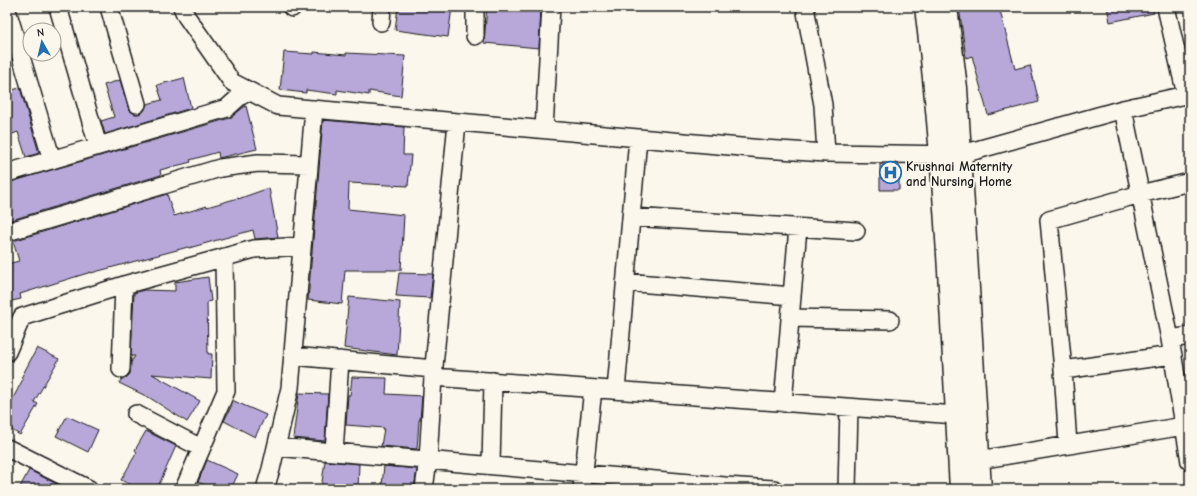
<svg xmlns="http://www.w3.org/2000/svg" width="1197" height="496" font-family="'Comic Neue',sans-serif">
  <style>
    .building { fill: #b7a8d9; stroke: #1c1c1c }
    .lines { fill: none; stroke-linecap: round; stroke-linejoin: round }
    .street-casing { stroke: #1c1c1c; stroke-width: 20 }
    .secondary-casing { stroke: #1c1c1c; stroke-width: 25 }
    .street { stroke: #fbf7ec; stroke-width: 17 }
    .secondary { stroke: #fbf7ec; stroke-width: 22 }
    .labels { text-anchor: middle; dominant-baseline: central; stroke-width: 3.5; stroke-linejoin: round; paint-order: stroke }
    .poi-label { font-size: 13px; font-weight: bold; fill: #1c1c1c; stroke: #fbf7ec; text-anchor: start }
  </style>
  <rect width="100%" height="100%" fill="#fbf7ec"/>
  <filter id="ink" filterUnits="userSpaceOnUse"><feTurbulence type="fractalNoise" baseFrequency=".025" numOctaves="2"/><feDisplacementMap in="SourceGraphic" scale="8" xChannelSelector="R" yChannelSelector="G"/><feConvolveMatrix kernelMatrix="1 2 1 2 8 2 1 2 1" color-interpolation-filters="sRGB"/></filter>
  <g filter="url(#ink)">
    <path class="building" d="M398,7H452L448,37L395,30Z
      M487,7H541L539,48L484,43Z
      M959,7H999L1015,69L1030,65L1039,102L988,115L972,56L966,58Z
      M1107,7H1153L1154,13L1110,22Z
      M284,52L314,54V52L346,55V53L405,56L401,96L369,91V95L337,90V94L306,90V93L280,90Z
      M184,78L191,108L105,134L101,121L114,117L104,85L120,80L128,107L130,111L135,114H139L144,111L147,104L162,100L157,85Z
      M20,88L39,153L26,157L18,132L7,136V91Z
      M246,106L257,149L219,158L218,152L190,160L191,162L160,170L161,175L8,221L7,183L230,118L244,107Z
      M323,120L404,127L403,155H411L408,186L349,183L348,209L404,215L401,270H345L342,304L308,300Z
      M880,164H899V190H880Z
      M269,188L278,237L255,239L253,230L189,248L188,247L91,273V272L20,294L21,299L7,302V264L19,261L13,241L167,194L174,216L207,206V207L238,198V199Z
      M399,273L433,274L430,298L396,296Z
      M208,277L211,301L207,302L208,354H212L211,379L152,374L200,401L187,422L150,398L119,383L122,379L126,378L130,374L131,362L135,356H131L134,293L144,290L175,291V282Z
      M349,297L400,302L397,355L344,348Z
      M37,348L59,359L34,402L38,404L20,435L7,427V410L23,379L21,378Z
      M352,377L387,378L386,394L422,396L420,420H419L417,449L381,446L384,428L346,425L348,395H350Z
      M299,393L328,394L325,441L293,438Z
      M234,401L266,415L255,437L224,421Z
      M67,416L98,430L88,452L56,436Z
      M146,431L176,446L157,489H139L121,480L137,452L135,450Z
      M207,460L238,474L231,489H214L198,482Z
      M325,461L359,464L358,489H321Z
      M384,466L417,469L414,488L382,485Z
      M29,470L67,489H19Z"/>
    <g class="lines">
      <defs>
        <path id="street" d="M58,7L98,146
          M109,7L137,104
          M182,7L186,16L232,82L278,106L763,149L826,153L959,155L1123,109L1190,94
          M805,7L823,105L826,153
          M1166,7L1186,95
          M292,8V7
          M7,10L52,160
          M381,22L382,7
          M475,36V7
          M1123,109L1170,339L1190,462
          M544,129L551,7
          M7,173L227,108L247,90
          M631,217L856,231
          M7,232L220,168L258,163L309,164
          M625,282L792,296L783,403
          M792,296L798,228
          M790,318L890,320
          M1170,339L1190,336
          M7,352L22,317L124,285L254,249L302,246
          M293,356L434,369
          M121,369L124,285
          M1063,370L1173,355
          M433,377L970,416
          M616,390L638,138
          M136,414L201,448
          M1068,445L1063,370L1049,220L1140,194L1190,182
          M276,447L725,486L774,489
          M7,448L89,489
          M334,452L340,360
          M967,462L1184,426
          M491,465L493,381
          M184,489L226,391L224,257
          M265,489L271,469L290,388L314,109
          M424,489L428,460L433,377L457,122
          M582,489L593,389
          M847,489L849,408"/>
        <path id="secondary" d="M926,7C946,167 952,328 961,489
          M946,7L956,88L980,489"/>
      </defs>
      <use href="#street" class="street-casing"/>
      <use href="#secondary" class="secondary-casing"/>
      <use href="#street" class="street"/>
      <use href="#secondary" class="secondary"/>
    </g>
  </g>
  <defs>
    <symbol id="hospital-ring" viewBox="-11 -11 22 22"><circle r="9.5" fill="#fbf7ec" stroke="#1f6fb2" stroke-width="1.5"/><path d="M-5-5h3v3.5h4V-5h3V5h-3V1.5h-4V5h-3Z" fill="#1f6fb2"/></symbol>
  </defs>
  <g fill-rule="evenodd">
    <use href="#hospital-ring" x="878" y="160" width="25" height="25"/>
  </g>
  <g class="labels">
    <g class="poi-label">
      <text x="906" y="166">Krushnai Maternity<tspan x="906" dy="15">and Nursing Home</tspan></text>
    </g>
  </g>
  <rect width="1197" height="496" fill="none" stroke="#fbf7ec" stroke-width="24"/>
  <rect x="12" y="12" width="1173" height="472" fill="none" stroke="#1c1c1c" stroke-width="1.5" filter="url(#ink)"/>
  <g transform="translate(42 42) rotate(352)"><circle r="19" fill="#fbf7ec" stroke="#a29f99"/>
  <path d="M0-3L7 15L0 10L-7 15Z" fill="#1f6fb2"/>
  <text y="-6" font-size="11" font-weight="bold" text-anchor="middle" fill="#1c1c1c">N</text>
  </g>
</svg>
